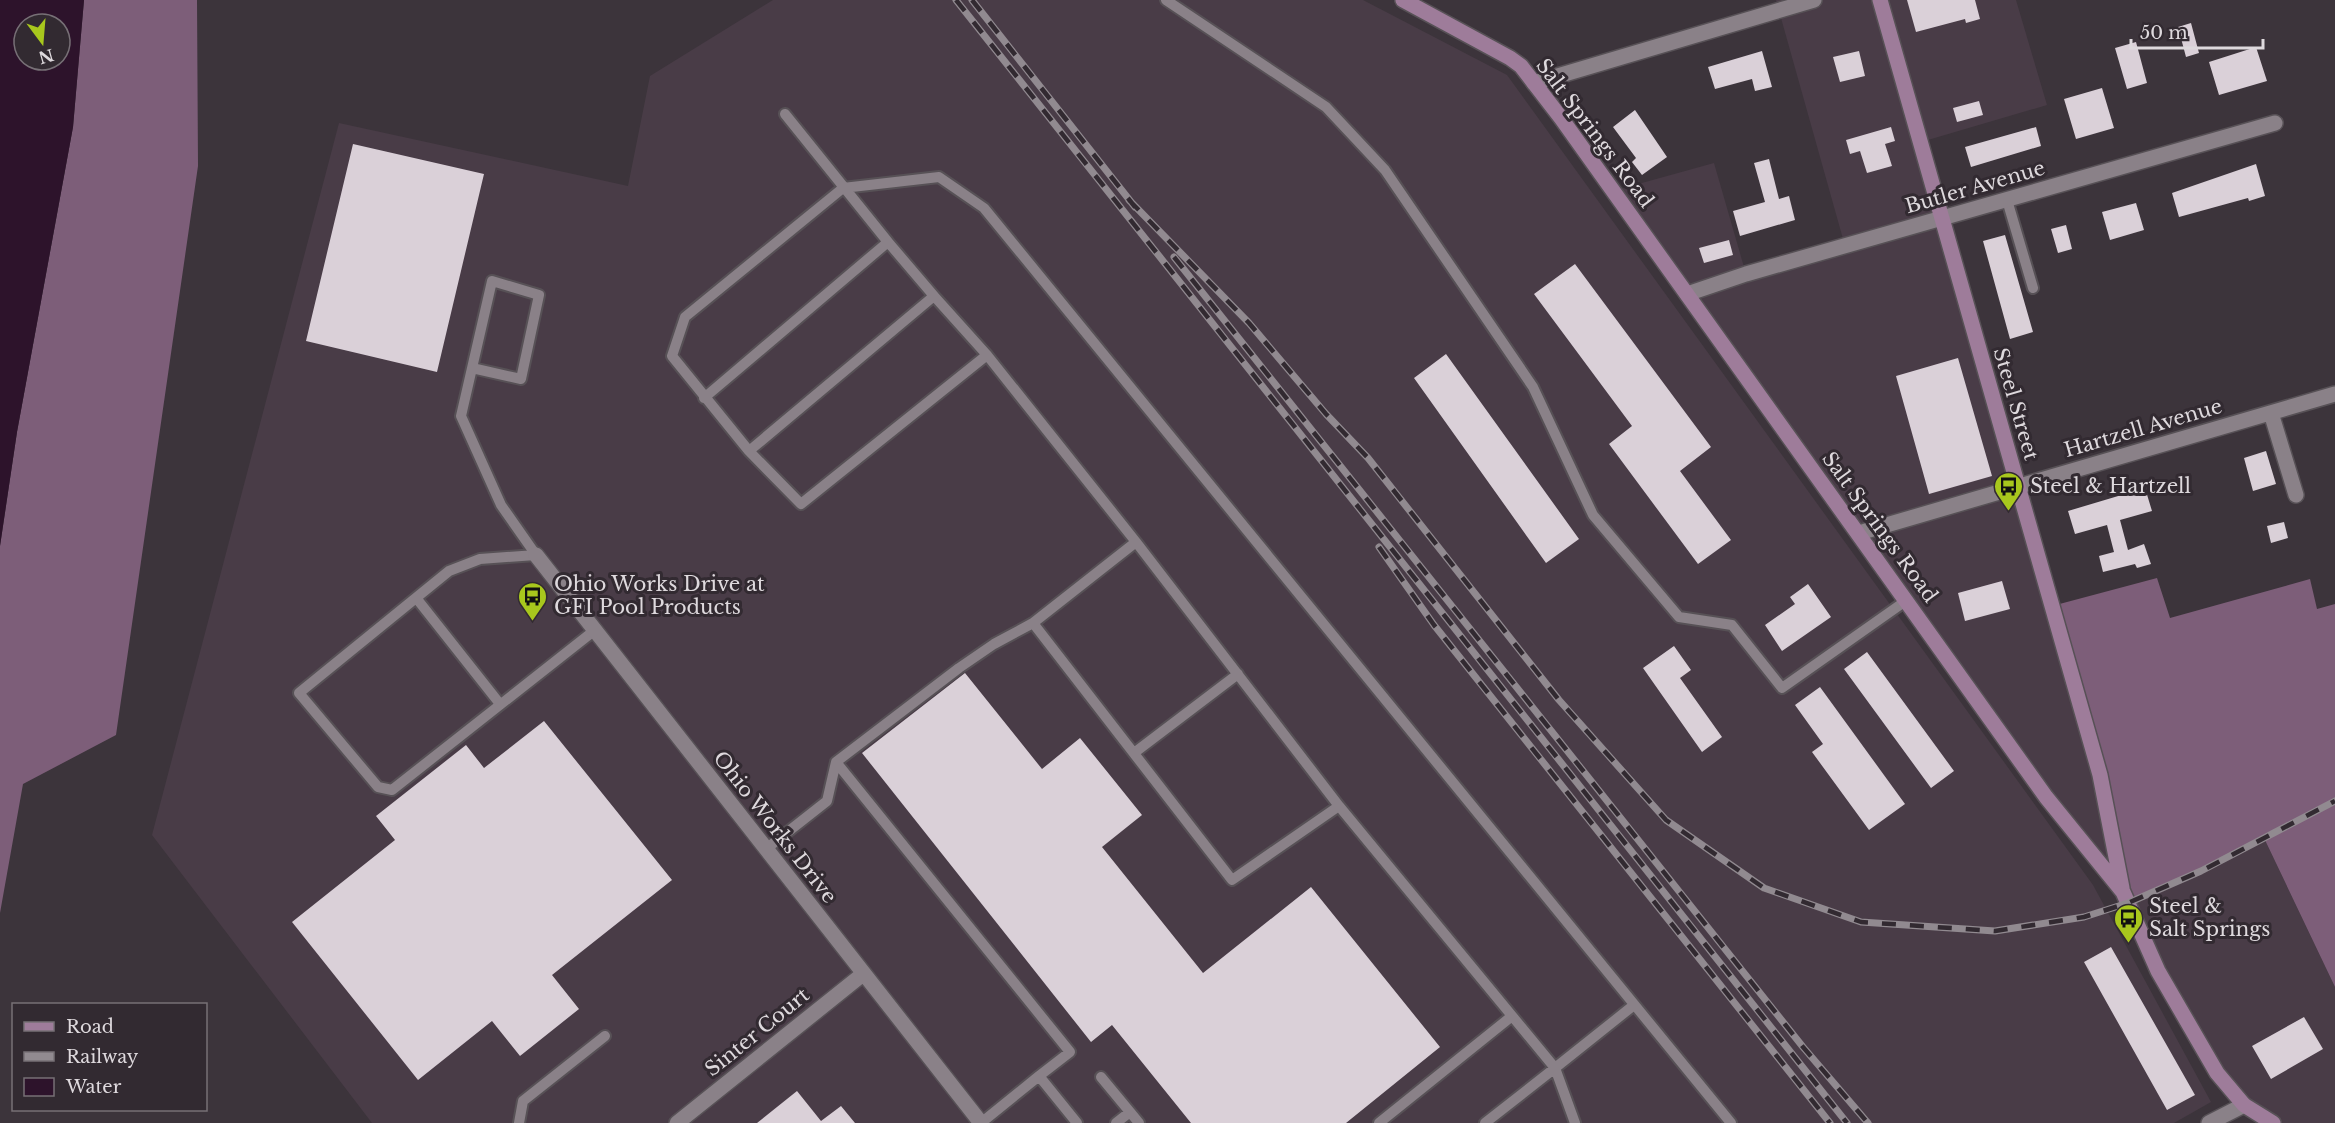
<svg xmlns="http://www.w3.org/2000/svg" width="2335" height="1123" font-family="'Libre Baskerville',serif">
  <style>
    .built { fill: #493c47 }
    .forest { fill: #7d5e79 }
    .water { fill: #2d132b; fill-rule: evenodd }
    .building { fill: #dad0d8 }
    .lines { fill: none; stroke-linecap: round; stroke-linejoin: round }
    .lane-casing { stroke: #575156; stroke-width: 14 }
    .street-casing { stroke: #575156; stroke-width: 18 }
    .secondary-casing { stroke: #575156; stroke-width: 18 }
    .lane { stroke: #8a8188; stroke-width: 10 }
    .street { stroke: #8a8188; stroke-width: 15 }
    .secondary { stroke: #9e7c9a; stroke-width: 15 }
    .rail-casing { stroke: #918a90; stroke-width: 7 }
    .rail { stroke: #322a31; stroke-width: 4.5; stroke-dasharray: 14; stroke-linecap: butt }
    .labels { text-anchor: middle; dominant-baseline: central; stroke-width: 6; stroke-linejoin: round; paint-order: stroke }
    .street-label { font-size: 20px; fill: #ded9dd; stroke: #322a31 }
    .poi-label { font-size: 20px; fill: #ded9dd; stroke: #322a31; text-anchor: start }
  </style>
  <rect width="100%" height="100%" fill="#3c343b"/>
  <path class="built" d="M773,0H1363L1507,75L2093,885L2211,1102L2174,1123H372L152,835L339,123L628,186L650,76Z
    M1776,0H2016L2047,105L1921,142L2018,486L2123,892L1613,191L1714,163L1746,274L1845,246Z
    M2264,838L2335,987V1123H2273L2217,1073L2128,903L2201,871Z"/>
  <path class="forest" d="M84,0H197L198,166L116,735L23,784L0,913V546L17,432L73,127Z
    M2157,578L2170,618L2310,579L2317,609L2335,604V987L2264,838L2201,871L2128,903L2052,606Z"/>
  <path class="water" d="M0,0H84L73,127L17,432L0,546ZM24,24H60V60H24Z"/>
  <path class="building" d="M1907,0H1975L1980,19L1966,23L1965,19L1916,32Z
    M2191,23L2199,53L2186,57L2178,27Z
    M2136,42L2147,83L2127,89L2115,48Z
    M2256,47L2267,81L2219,95L2209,62Z
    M1762,51L1772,87L1755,91L1752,79L1715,89L1708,67Z
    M1859,51L1865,76L1840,82L1833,57Z
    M2102,88L2114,128L2076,139L2064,99Z
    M1979,101L1983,115L1957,122L1953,108Z
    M1635,110L1667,157L1642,175L1632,162L1636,158L1613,127Z
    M1891,127L1895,141L1885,144L1892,166L1867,173L1860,151L1850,154L1846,140Z
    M2036,127L2041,146L1971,167L1965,147Z
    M353,144L484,174L437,372L306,341Z
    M1769,159L1779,199L1789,196L1795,220L1740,236L1733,211L1765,202L1754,163Z
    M2256,164L2265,196L2249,201L2248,198L2179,217L2172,193Z
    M2136,203L2144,230L2110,240L2102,212Z
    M2066,225L2072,249L2058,253L2051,229Z
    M2005,235L2033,332L2010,339L1983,241Z
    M1729,240L1733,255L1704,263L1699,248Z
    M1575,264L1711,447L1680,471L1731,540L1698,564L1609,444L1632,426L1534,294Z
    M1446,354L1579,539L1546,563L1414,378Z
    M1958,358L1992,476L1929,494L1896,376Z
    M2266,451L2276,484L2253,491L2244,458Z
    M2145,488L2152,511L2120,520L2128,550L2144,544L2151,564L2137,568L2135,564L2103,572L2099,556L2114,552L2107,525L2075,534L2068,511Z
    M2284,522L2288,538L2271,543L2267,526Z
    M2002,581L2010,609L1965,621L1958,593Z
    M1808,584L1831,617L1782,651L1765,625L1795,604L1790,597Z
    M1674,646L1691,670L1680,678L1722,737L1702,752L1643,668Z
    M1867,652L1954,771L1931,788L1844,669Z
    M965,673L1042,769L1080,738L1142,815L1102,847L1203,973L1311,887L1440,1047L1346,1123H1191L1112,1025L1091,1042L862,753Z
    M1820,687L1905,804L1869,830L1812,752L1823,744L1795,705Z
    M544,721L672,880L552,975L579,1009L520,1056L492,1021L418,1080L292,922L395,840L376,816L466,745L484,768Z
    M2111,947L2195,1095L2167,1110L2084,962Z
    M2304,1017L2323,1049L2271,1079L2252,1046Z
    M797,1091L821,1121L841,1106L855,1123H757Z"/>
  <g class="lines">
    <defs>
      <path id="lane" d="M1166,0L1326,107L1385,170L1533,387L1593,515L1679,617L1732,625L1782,688L1907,600
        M785,114L888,242
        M2007,200L2033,288
        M987,355L1136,542L1033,623L1232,880L1339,806L1136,542
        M472,368L521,379L539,295L492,281L461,416L501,505L536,555
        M704,398L888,242L934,296L749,451L672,356L685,317L843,188L939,177L984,208L1731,1123
        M749,451L801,504L987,355L934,296
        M536,555L480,559L449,571L299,693L378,787L392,790L595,630
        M417,599L500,704
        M1134,753L1238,674
        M836,762L1070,1052L1039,1076
        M1339,806L1555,1068L1634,1005
        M766,849L827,801L836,762L959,668L994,644L1033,623
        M1101,1077L1130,1112
        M519,1123L523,1101L605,1036
        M981,1123L1039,1076L1077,1123
        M1116,1123L1130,1112L1139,1123
        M1379,1123L1512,1016
        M1485,1123L1555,1068L1575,1123"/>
      <path id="street" d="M1534,83L1814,0
        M1687,294L1746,274L2275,123
        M2271,413L2296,495
        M1859,533L2335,394
        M536,555L981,1123
        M677,1123L863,974
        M2209,1123L2244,1105"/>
      <path id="secondary" d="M1403,0L1510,58L1521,66L1561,118L2046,797L2123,892L2158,971L2217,1073L2244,1105L2273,1123
        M1880,0L2100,775L2122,888"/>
    </defs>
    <use href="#lane" class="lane-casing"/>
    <use href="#street" class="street-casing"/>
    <use href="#secondary" class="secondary-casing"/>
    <use href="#lane" class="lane"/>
    <use href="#street" class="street"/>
    <use href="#secondary" class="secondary"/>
    <defs>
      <path id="rail" d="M956,0L1847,1123
        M972,0L1135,207
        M1129,200L1249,323L1326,414L1368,458L1559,700L1666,820L1764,888L1861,922L1995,931L2084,917L2128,903L2201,871L2335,801
        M1174,257L1803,1047L1868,1123
        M1379,547L1434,625L1830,1123"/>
    </defs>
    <use href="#rail" class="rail-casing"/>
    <use href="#rail" class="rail"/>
  </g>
  <defs>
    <symbol id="bus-pin" viewBox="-11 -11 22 30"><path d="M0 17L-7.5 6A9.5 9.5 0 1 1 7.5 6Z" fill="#a8c71d" stroke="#322a31"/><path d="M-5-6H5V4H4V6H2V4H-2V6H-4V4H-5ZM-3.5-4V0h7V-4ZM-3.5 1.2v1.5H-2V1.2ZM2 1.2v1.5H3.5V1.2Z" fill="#111"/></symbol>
  </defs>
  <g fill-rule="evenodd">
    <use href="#bus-pin" x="1992" y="470" width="33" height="45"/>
    <use href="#bus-pin" x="516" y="580" width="33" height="45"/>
    <use href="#bus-pin" x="2112" y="902" width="33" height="45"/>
  </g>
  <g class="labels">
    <g class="street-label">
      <text transform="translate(1595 133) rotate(53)">Salt Springs Road</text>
      <text transform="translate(1975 187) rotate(-16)">Butler Avenue</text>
      <text transform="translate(2016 404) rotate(74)">Steel Street</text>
      <text transform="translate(2143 428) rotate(-16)">Hartzell Avenue</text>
      <text transform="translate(1880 527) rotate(54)">Salt Springs Road</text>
      <text transform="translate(775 827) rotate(52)">Ohio Works Drive</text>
      <text transform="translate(757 1032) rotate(-39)">Sinter Court</text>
    </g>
    <g class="poi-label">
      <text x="2030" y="486">Steel &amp; Hartzell</text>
      <text x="554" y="584">Ohio Works Drive at<tspan x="554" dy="23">GFI Pool Products</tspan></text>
      <text x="2149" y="906">Steel &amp;<tspan x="2149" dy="23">Salt Springs</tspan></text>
    </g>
  </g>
  <rect x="12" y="1003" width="195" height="108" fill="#322a31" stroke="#777076" stroke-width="1.5"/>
  <rect x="24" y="1022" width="30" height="9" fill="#9e7c9a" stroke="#777076" stroke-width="1.5"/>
  <text x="66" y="1033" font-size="18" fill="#ded9dd">Road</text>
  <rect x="24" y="1052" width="30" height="9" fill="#918a90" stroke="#777076" stroke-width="1.5"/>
  <text x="66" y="1063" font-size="18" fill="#ded9dd">Railway</text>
  <rect x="24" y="1078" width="30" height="18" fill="#2d132b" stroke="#777076" stroke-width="1.5"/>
  <text x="66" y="1093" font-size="18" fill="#ded9dd">Water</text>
  <g transform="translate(42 42) rotate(164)"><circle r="28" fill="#322a31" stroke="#777076" stroke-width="1.5"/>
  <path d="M0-4.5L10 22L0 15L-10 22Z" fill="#a8c71d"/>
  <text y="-9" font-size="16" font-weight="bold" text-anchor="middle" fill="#ded9dd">N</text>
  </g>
  <path d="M2131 39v9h132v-9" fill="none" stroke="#ded9dd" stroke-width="3"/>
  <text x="2140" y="39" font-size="18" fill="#ded9dd" stroke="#322a31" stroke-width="4.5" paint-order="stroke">50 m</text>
</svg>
